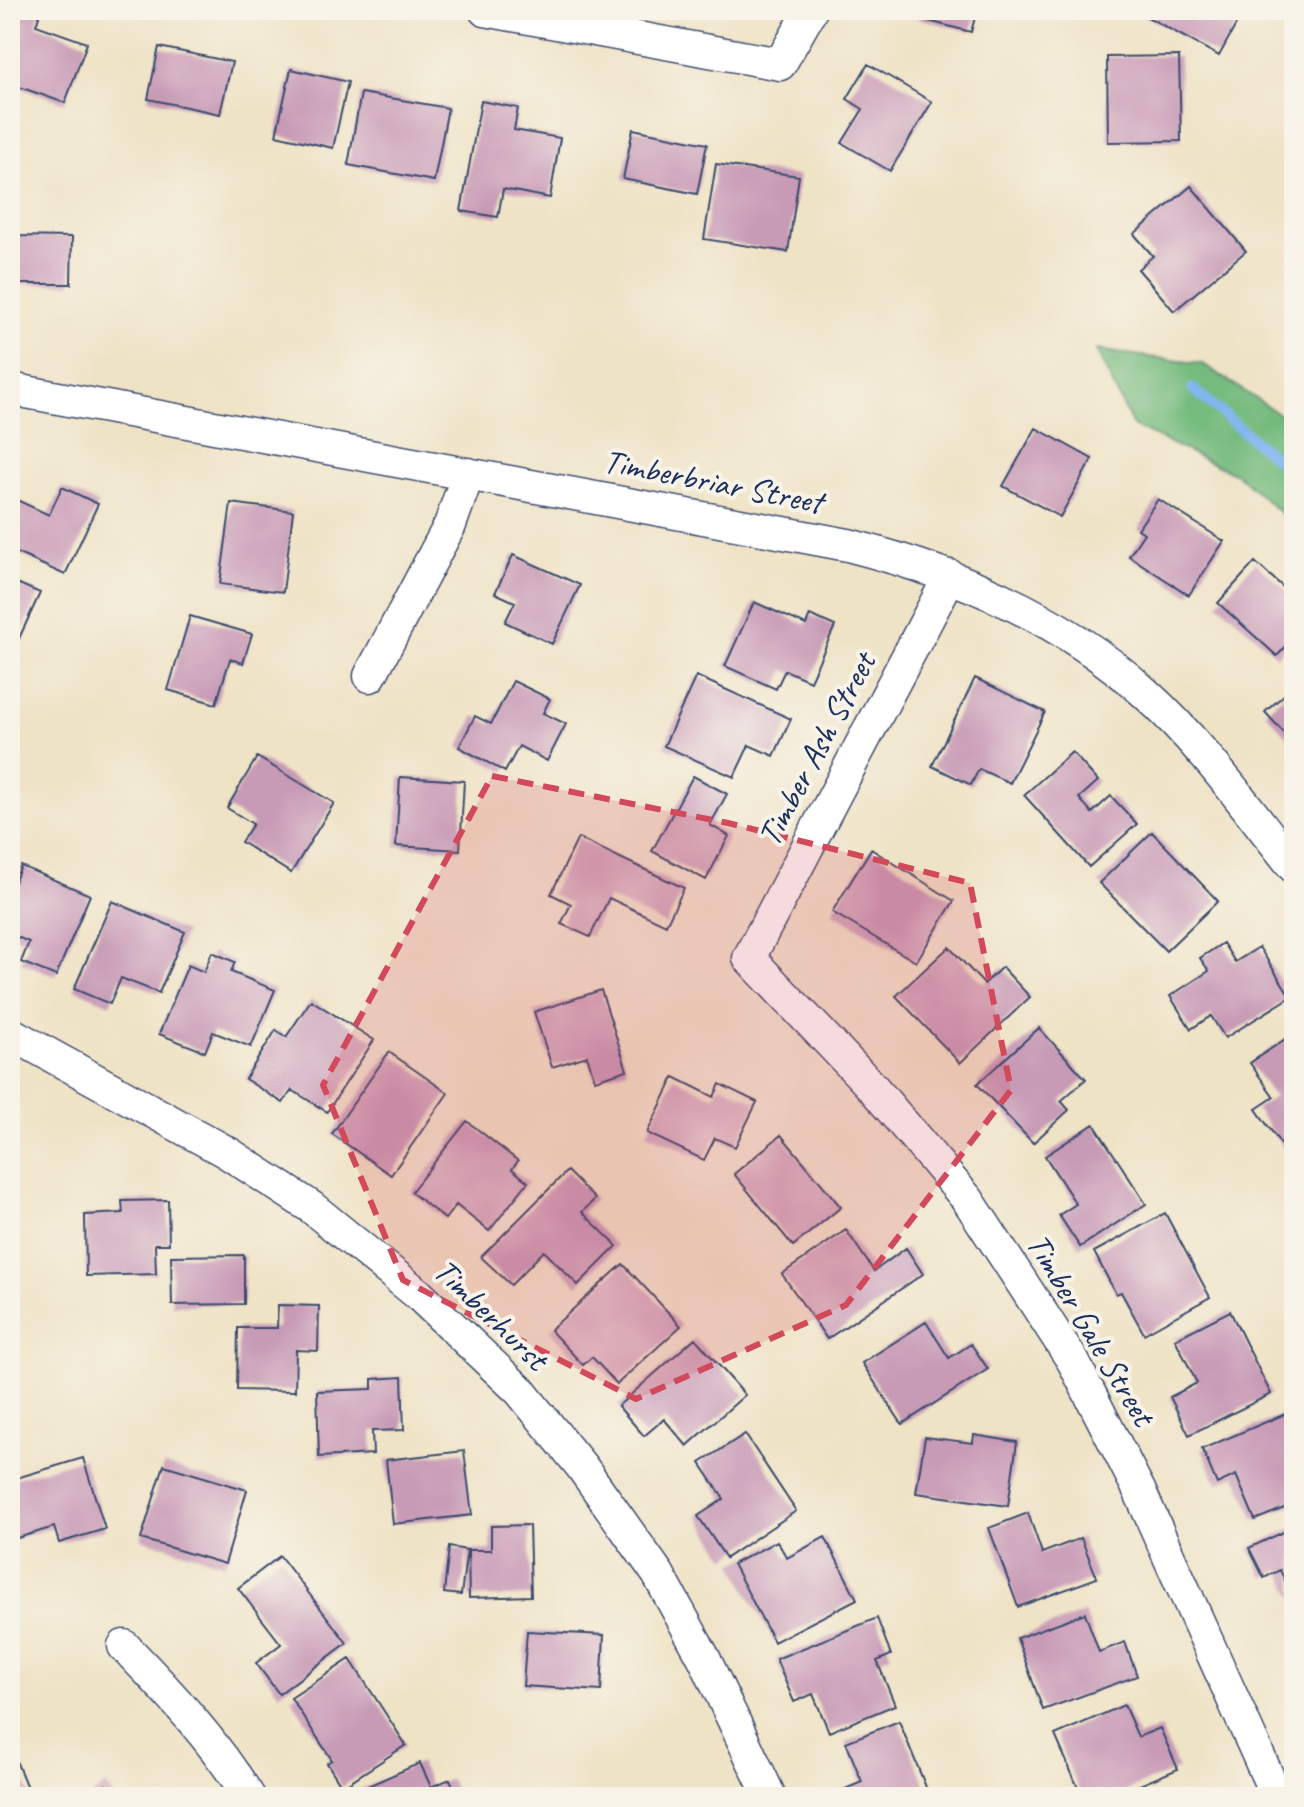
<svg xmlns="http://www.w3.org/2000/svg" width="1304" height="1807" font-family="Caveat,sans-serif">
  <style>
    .forest { fill: #76bb7e; stroke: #48756e; stroke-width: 2 }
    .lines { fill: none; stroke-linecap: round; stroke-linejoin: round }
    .stream { stroke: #81b6ef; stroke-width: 11 }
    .building { fill: #c79ab6 }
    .minor-casing { stroke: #3b4a6e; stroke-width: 35 }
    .minor { stroke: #fff; stroke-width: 32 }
    .marked { fill: #d1495b; fill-opacity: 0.2; stroke: #d1495b; stroke-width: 6; stroke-dasharray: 16 10; stroke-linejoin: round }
    .labels { text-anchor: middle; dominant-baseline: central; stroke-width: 8; stroke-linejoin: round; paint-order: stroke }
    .street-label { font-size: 34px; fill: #1b2f5e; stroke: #f7f3e8 }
  </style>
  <rect width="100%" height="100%" fill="#f7f3e8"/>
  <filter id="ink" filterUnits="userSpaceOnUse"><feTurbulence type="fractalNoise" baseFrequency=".0125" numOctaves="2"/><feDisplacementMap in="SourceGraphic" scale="16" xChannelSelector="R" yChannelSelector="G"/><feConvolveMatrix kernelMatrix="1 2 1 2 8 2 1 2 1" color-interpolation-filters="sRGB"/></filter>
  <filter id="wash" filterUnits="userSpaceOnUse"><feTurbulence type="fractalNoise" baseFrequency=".006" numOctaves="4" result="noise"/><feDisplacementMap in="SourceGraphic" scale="32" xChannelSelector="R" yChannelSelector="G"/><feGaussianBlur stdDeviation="1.8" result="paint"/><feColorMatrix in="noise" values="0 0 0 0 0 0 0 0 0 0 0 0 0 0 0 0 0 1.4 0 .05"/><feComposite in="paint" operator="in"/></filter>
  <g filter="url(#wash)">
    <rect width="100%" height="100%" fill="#efe3c6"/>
    <path class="forest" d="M1096,350L1203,364L1294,424V525L1238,475L1133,426Z"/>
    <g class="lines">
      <path class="stream" d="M1193,389L1294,474"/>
    </g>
    <g id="blocks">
      <path class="building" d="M10,10H41L36,25L87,43L65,103L14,85L10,96Z
        M920,10H977L971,32L917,18Z
        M1144,10H1244L1219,56L1142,14Z
        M159,47L232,62L220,114L148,99Z
        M1179,56L1181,141L1108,142L1107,57Z
        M868,64L932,102L890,171L842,143L863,109L847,99Z
        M291,69L348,82L333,148L276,135Z
        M361,93L448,108L434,181L348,165Z
        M481,101L518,108L514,130L560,138L550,198L503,189L498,217L461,211Z
        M633,129L707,144L697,194L623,179Z
        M716,164L799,176L788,252L704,239Z
        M1191,186L1246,251L1174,311L1138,269L1153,256L1134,234Z
        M10,236L72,237L71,284H10Z
        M1036,428L1092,459L1060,517L1003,486Z
        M62,487L98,504L65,575L10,550V515L17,500L49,515Z
        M1158,499L1224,541L1189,595L1129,556L1144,533L1138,529Z
        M231,503L293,511L283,592L220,584Z
        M513,555L580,585L552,644L505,622L515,602L495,593Z
        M1255,562L1294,597V638L1277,656L1218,603Z
        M10,580L40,593L10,658Z
        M754,602L806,625L810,615L835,626L810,681L785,670L776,689L725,666Z
        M190,616L252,634L243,663L230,659L216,704L168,690Z
        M696,676L791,719L774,756L749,745L734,777L664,746Z
        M975,678L1045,712L1010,783L979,769L971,785L932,766Z
        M513,681L550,699L543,713L566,724L547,761L519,746L505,772L459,747L475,716L491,724Z
        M1294,686V744L1265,712Z
        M1072,752L1098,781L1079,798L1092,813L1111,796L1137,824L1089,867L1024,795Z
        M257,757L334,803L291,873L241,842L253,824L227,808Z
        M693,776L727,794L710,825L729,836L706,880L652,851Z
        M400,777L464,781L460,850L396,846Z
        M1152,832L1218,901L1166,951L1099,883Z
        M578,838L684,888L666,925L609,898L590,937L561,924L571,904L551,894Z
        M871,849L954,901L916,962L832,912Z
        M21,866L90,895L56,976L21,962L29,942L10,934V892Z
        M112,901L185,932L159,993L121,978L110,1004L74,989Z
        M1223,943L1235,962L1259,947L1291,997L1225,1038L1211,1016L1191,1029L1170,996L1209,971L1200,958Z
        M949,947L984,984L1002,967L1030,997L960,1063L896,996Z
        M212,952L235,962L231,972L275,990L251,1047L213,1032L205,1052L159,1034L188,965L204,972Z
        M601,990L627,1070L595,1080L587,1056L552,1067L534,1012Z
        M311,1000L374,1040L327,1112L292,1090L283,1103L245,1079L276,1030L286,1037Z
        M1039,1028L1086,1079L1061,1101L1069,1110L1033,1143L977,1084Z
        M1294,1033V1148L1287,1153L1256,1109L1274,1097L1250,1063Z
        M389,1052L448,1093L391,1175L332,1134Z
        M674,1077L714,1097L720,1084L757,1102L735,1147L715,1138L704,1160L647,1133Z
        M467,1121L518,1161L512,1169L528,1182L489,1231L456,1205L445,1219L411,1192Z
        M1094,1124L1146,1204L1080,1247L1059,1215L1076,1204L1045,1156Z
        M781,1135L841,1207L793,1246L734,1174Z
        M567,1171L595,1199L582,1212L617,1246L578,1285L544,1251L511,1285L481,1257Z
        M168,1200L169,1244H155L156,1274L86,1276L85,1215L123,1213L122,1201Z
        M1165,1213L1210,1297L1144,1334L1121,1292L1116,1294L1094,1252Z
        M846,1230L874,1271L906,1248L923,1274L827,1339L782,1274Z
        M244,1255V1304L172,1305L171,1256Z
        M623,1264L681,1326L617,1384L592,1357L583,1365L550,1330Z
        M278,1305L319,1306L318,1351L296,1350L295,1391L237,1390L238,1328H277Z
        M1230,1311L1271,1394L1189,1435L1170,1397L1197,1383L1175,1339Z
        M926,1322L949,1358L971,1344L988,1369L902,1424L862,1363Z
        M695,1338L745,1395L687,1446L664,1419L644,1436L618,1406Z
        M402,1377L404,1430L372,1431L373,1454L319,1457L317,1391L372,1389V1379Z
        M1285,1414L1294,1434V1457L1292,1458L1294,1463V1504L1255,1520L1236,1475L1217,1484L1202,1449Z
        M745,1434L796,1511L726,1558L698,1516L724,1499L700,1463Z
        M974,1435L1017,1442L1008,1506L916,1493L925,1437L973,1443Z
        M464,1451L472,1515L393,1524L386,1460Z
        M83,1458L105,1529L59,1543L54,1527L14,1539L10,1527V1480Z
        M164,1465L247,1490L225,1564L141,1539Z
        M1028,1513L1042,1553L1081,1538L1097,1578L1018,1607L989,1528Z
        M529,1525L531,1596L469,1598L468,1550H491V1526Z
        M1294,1527V1599L1280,1570L1264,1578L1249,1548Z
        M825,1537L857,1599L774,1642L733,1564L777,1541L787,1558Z
        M449,1547L467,1550L461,1595L444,1593Z
        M280,1556L347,1643L279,1694L256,1663L281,1644L238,1588Z
        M1085,1613L1099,1652L1125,1642L1137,1676L1043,1710L1017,1638Z
        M877,1618L891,1655L877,1661L895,1705L829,1732L813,1694L794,1702L776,1659Z
        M527,1631L604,1635L601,1691L523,1686Z
        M350,1659L406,1745L342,1787L327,1763L332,1760L291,1698Z
        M1124,1705L1138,1737L1160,1728L1178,1769L1111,1797H1082L1055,1735Z
        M899,1721L930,1797H840L838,1792L862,1782L846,1742Z
        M10,1746L30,1795L26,1797H10Z
        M420,1763L431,1787L450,1779L458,1797H343Z
        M106,1785L114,1797H89Z"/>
    </g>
  </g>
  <g filter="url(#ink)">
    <use href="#blocks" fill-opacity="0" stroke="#3b4a6e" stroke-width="2"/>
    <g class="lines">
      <defs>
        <path id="minor" d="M485,10L780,64L811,10
          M10,389L848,545C954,572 1061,617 1144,692C1201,743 1246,807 1294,867
          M950,576L749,958L874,1089L968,1200L1073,1361L1139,1490L1277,1797
          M370,676L450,525L468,474
          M10,1033L228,1153L311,1207L418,1294L520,1391L582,1467L658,1574L704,1658L770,1797
          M124,1646C170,1693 214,1741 249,1797"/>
      </defs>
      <use href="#minor" class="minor-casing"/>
      <use href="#minor" class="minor"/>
    </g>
  </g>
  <path class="marked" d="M492,776L728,823L970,883L1011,1090L846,1305L636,1399L403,1280L323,1085Z"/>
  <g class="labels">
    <g class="street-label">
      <text transform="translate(713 481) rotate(11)">Timberbriar Street</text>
      <text transform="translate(816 749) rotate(-62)">Timber Ash Street</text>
      <text transform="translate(491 1314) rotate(44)">Timberhurst</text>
      <text transform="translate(1091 1329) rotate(59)">Timber Gale Street</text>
    </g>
  </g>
  <rect width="1304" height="1807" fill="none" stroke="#f7f3e8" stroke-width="40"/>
</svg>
